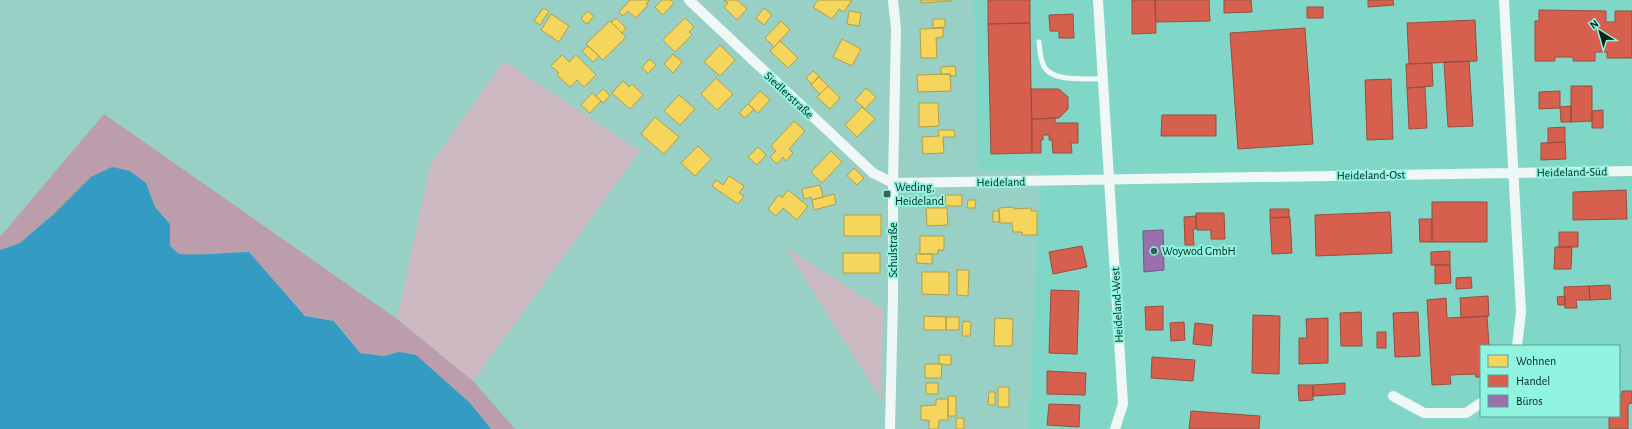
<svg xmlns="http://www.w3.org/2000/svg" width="1632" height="429" font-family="'Alegreya Sans',sans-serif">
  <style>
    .built { fill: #80d7c7; fill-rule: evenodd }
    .green { fill: #cdb9c2 }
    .forest { fill: #bc9dab }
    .water { fill: #349cc2 }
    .homes { fill: #f6d55c; stroke: #ada049 }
    .shops { fill: #d6604d; stroke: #974e3f }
    .offices { fill: #9970ab; stroke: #6c5981 }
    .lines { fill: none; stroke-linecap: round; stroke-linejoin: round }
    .service { stroke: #f0f8f6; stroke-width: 5 }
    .minor { stroke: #f0f8f6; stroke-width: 10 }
    .poi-dot { fill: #386058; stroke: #90f4e0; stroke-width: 1.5 }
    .labels { text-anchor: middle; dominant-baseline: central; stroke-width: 4; stroke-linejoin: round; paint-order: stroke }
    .street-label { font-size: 12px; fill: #03241e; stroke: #90f4e0 }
    .poi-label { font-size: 12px; fill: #03241e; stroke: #90f4e0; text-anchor: start }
  </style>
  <rect width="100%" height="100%" fill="#99d0c5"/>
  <path class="built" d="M974,0H1632V429H1029L1040,171L978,170ZM1481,346H1619V416H1481Z"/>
  <path class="green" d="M504,61L640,151L473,381L397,319L430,165Z
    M785,247L883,310L881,399Z"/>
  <path class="forest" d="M104,114L397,319L473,381L515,429H491L470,403L399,352L384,356L360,353L335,321L305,316L249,252C226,252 203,256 179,255L170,246V224L155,207L146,183L55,213L20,243L0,250V237Z"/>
  <path class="water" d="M112,167L130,171L146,183L155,207L170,224V246L179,254C203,256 226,252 249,252L305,316L334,321L360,353L384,356L399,352L416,355L470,403L491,429H0V250L20,243L55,213L91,177Z"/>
  <path class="homes" d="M630,0H649L646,4L648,5L636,18L628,11L623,16L619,12Z
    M662,0H671L674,3L663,15L655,7Z
    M724,0H737L747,9L737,20L724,7L728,3Z
    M818,0H852L844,12L839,9L832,19L813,7Z
    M921,0H951V1L921,3Z
    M543,8L549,11L540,25L534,21Z
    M764,8L772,15L764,25L756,18Z
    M587,11L594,16L587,24L581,19Z
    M849,11L861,13L859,26L847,24Z
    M551,14L569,26L559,42L541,30Z
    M616,18L626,28L622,33L611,22Z
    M685,18L694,27L689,32L692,35L675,52L663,40Z
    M933,19H945V27L933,28Z
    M610,21L626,37L603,60L586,44Z
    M781,21L790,30L774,47L765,38Z
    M943,28V37L936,38L937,58H921L920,29Z
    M842,39L861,49L852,66L833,57Z
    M780,41L798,58L788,68L770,51Z
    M720,45L735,60L720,76L704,62Z
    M588,46L599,56L593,62L582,51Z
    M673,54L682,62L673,73L664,64Z
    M562,55L569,62L576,55L596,75L584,87L577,80L570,87L557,75L559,73L551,66Z
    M649,59L656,65L648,73L642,68Z
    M955,66L956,76H950V74H941V67Z
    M813,71L819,76L812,84L806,78Z
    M950,74L951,91L918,92L917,75Z
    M819,77L828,86L820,94L811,85Z
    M716,78L733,94L717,110L701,94Z
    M623,81L629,87L632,84L643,95L630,109L612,93Z
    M828,86L840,98L830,109L817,97Z
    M866,88L876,97L865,109L855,100Z
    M603,89L610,96L603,103L596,96Z
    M760,91L770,100L758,113L748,104Z
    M592,93L601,101L590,113L581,105Z
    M679,95L695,109L680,125L664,111Z
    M919,103H938L939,126L919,127Z
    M748,104L754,109L745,118L739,113Z
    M862,107L875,119L857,137L845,125Z
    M655,117L679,137L664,154L641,134Z
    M794,121L805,131L789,149L793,153L786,161L783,157L777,164L770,157L776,151L771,146Z
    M938,130H954L955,137H943L944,153L923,154L922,137L939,136Z
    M698,146L711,159L695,176L681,163Z
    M758,147L766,155L757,165L748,157Z
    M831,151L842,162L822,183L811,172Z
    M854,168L864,178L857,185L847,176Z
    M729,176L744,186L739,193L744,196L738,204L712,186L716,180L723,185Z
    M820,185L823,197L812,200L811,197L804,199L802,189Z
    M788,190L808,206L797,220L783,208L776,216L768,209L779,195L782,198Z
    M834,194L836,204L814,210L812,200Z
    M945,195H962V206H946Z
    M968,200H976L975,208H967Z
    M1014,207V209L1031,208V211H1037V235H1022V232H1013L1012,223H1000L999,208Z
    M926,208H947L948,225L927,226Z
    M993,211H999V222H993Z
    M844,215H881V236H844Z
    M920,236H944V250H938V254H920Z
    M843,253H880V273H843Z
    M916,254H932V264L917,263Z
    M957,270H969L968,296L957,295Z
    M922,272H949V295L922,294Z
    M924,316L946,317V330H924Z
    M946,317H959V330H946Z
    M995,318L1013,319L1012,346H994Z
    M963,321L971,322L970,336H962Z
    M939,355H951V365L939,364Z
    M925,364H942L941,378H925Z
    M926,383H938V394H926Z
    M998,387H1009V407H998Z
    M989,392H995V405H988Z
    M948,396H956V416H948Z
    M936,399H948V420H939L938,429H929V420H921V406L936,405Z
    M956,418H964V429H956Z"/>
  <path class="shops" d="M988,0H1030V23L988,24Z
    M1132,0H1155L1156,33L1132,34Z
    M1155,0H1209L1210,21L1156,22Z
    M1224,0H1251L1252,12L1224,13Z
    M1368,0H1393L1394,5L1368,7Z
    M1307,7H1323V18H1307Z
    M1539,10L1606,11V22H1615V11H1632V58H1607V52H1595V61H1573V57H1555V61H1535V21H1539Z
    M1073,14L1074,38H1059V31H1050L1049,15Z
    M1475,20L1477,61L1409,64L1407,23Z
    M1030,23L1032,153L991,154L988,24Z
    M1305,28L1313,144L1238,149L1230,33Z
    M1469,61L1473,126L1448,127L1444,62Z
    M1432,63L1433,86L1407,88L1406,64Z
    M1391,79L1393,139L1367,140L1365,80Z
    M1571,86H1592V121L1571,122Z
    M1425,87L1427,128L1409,129L1407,88Z
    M1031,89H1059L1068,97V109L1059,118L1032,119Z
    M1560,91V108L1539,109V92Z
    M1571,106V122H1561L1560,107Z
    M1603,110V128H1592V111Z
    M1162,115H1216V136H1161Z
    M1055,118V123H1078V143H1071L1072,153H1053L1052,140H1049V135H1043V140H1041V153H1032V119Z
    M1565,127V142L1548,143V128Z
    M1565,142L1566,159L1541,160V143Z
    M1626,190L1627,219L1573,220V192Z
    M1432,202H1487V242H1432Z
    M1270,209H1289V217L1270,218Z
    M1390,212L1392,253L1316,256L1315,215Z
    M1196,213H1224L1225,239H1211V230H1197Z
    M1196,216V229H1193L1194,245H1185L1184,217Z
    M1290,217L1292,253L1272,254L1270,218Z
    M1419,219H1432V242H1420Z
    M1559,232H1578V247H1559Z
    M1082,246L1087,267L1053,274L1049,252Z
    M1555,247H1572L1571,269H1554Z
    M1450,251V265H1431V252Z
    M1435,265H1450L1451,283L1435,284Z
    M1471,277L1472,288L1456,289V278Z
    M1610,285L1611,299L1590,300L1589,286Z
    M1589,286L1590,300H1576L1577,308H1565L1564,287Z
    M1051,290L1079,291L1077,354L1049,353Z
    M1488,296L1489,316L1461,318L1460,298Z
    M1565,296V305H1558L1557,297Z
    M1446,298L1447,318L1487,316L1489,346H1481V377H1476L1475,374L1450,375L1451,384L1432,385L1427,300Z
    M1163,306V330H1146L1145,307Z
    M1361,312L1362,346H1341L1340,313Z
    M1418,312L1420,356L1395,357L1393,313Z
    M1253,315L1280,316L1279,374L1252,373Z
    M1328,318V363L1299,364V338H1307L1306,319Z
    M1184,322L1185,340L1171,341L1170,323Z
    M1195,323L1213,325L1211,346L1193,344Z
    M1377,332H1386V348H1377Z
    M1152,357L1195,360L1193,381L1151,378Z
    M1047,371L1086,373L1085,395L1047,394Z
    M1345,383V394L1313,396V385Z
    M1298,385H1313V400L1299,401Z
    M1622,391H1632V403L1628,404V429H1609V416H1619V395H1622Z
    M1049,404L1080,405L1079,427L1047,425Z
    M1191,411L1260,416L1259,429H1189Z"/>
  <path class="offices" d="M1163,230L1164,270L1144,272L1143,231Z"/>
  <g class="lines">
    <path class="service" d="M1039,42C1040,49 1040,57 1043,64C1049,83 1087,78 1103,79"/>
    <path class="minor" d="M689,0L873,173L893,183L1632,171
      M1098,0L1123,404L1115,429
      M1504,0L1521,312L1517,346
      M1393,396L1424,413H1466L1481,403
      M890,429L893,297V183L896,29L893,0"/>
  </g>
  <g class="poi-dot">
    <rect x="883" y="190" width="8" height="8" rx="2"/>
    <circle cx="1154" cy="251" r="4"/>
  </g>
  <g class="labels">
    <g class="street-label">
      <text transform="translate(789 95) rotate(43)">Siedlerstraße</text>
      <text transform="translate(1572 172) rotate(-1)">Heideland-Süd</text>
      <text transform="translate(1371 175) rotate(-1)">Heideland-Ost</text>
      <text transform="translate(1001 182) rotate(-1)">Heideland</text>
      <text transform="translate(893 250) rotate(-90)">Schulstraße</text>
      <text transform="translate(1117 305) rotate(-93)">Heideland-West</text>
    </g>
    <g class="poi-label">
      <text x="895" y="187">Weding,<tspan x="895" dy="14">Heideland</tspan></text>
      <text x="1162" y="251">Woywod GmbH</text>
    </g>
  </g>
  <rect x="1480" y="345" width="140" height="72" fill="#90f4e0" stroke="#58a192"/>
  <rect x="1488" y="355" width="20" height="12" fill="#f6d55c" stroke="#58a192"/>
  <text x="1516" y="365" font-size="12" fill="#03241e">Wohnen</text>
  <rect x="1488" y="375" width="20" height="12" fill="#d6604d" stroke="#58a192"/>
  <text x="1516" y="385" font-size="12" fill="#03241e">Handel</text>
  <rect x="1488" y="395" width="20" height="12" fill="#9970ab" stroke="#58a192"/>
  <text x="1516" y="405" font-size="12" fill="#03241e">Büros</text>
  <g transform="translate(1600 32) rotate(323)" stroke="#90f4e0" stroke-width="3" paint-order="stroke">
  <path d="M0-3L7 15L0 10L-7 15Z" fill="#03241e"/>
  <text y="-6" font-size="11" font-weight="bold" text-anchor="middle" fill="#03241e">N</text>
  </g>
</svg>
